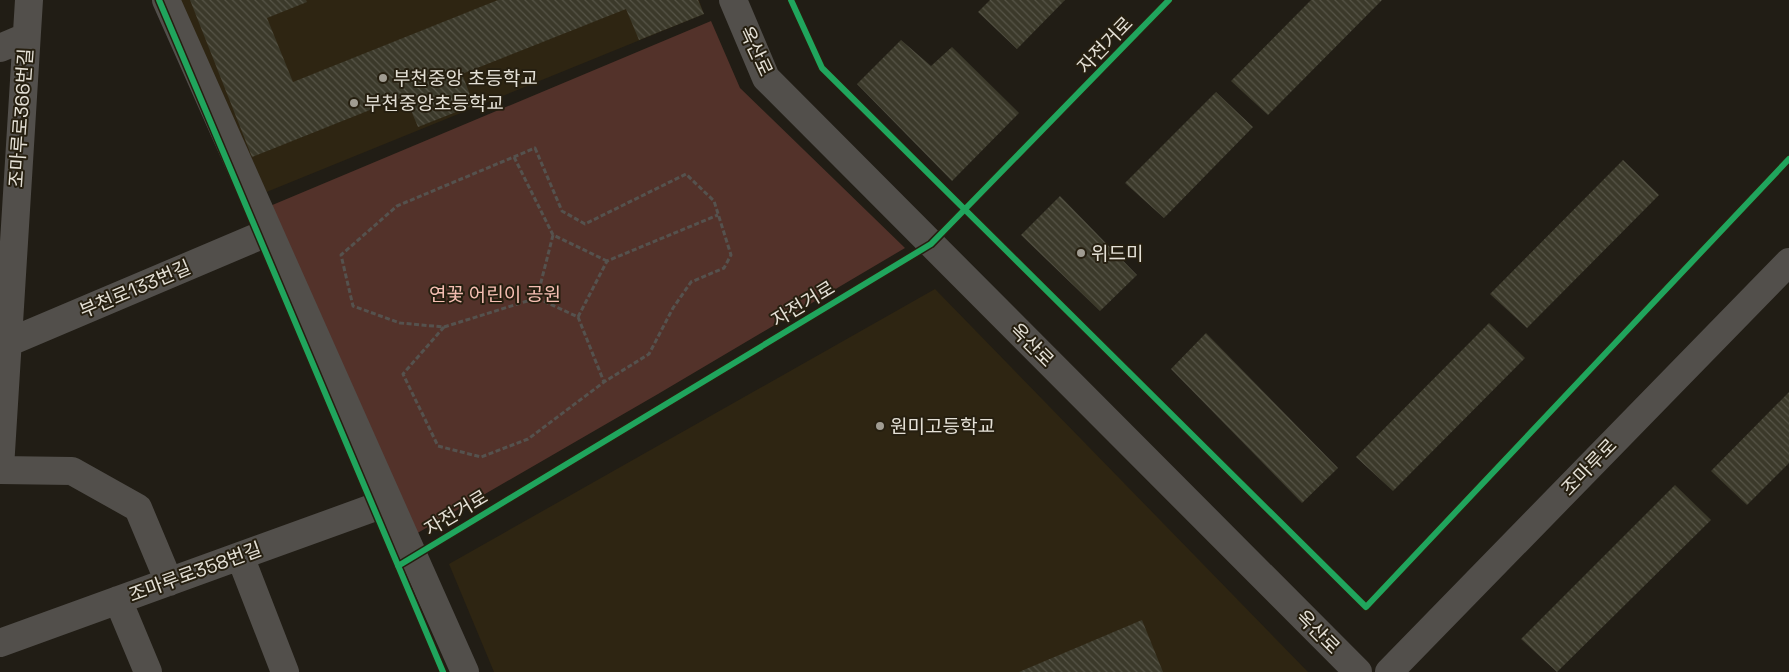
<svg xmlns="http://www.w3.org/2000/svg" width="1789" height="672" font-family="'Space Grotesk','Noto Sans KR',sans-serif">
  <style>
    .built { fill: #2e2512 }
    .green { fill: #53322a }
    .building { fill: url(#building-back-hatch) }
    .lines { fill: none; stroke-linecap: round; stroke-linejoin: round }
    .path { stroke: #55524e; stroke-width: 3; stroke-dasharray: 5 2.5; stroke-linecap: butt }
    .minor { stroke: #524f4b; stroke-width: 28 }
    .cycleway-casing { stroke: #261f10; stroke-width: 9 }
    .cycleway { stroke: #20a55d; stroke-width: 6 }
    .poi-dot { fill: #a09c92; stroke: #261f10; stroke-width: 2 }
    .labels { text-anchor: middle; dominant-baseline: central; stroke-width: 4; stroke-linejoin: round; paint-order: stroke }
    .street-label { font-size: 19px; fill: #e4e0d6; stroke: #261f10 }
    .poi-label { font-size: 19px; fill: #e4e0d6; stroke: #261f10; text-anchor: start }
    .park-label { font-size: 19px; fill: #f4beb2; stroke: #261f10 }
  </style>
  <defs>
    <pattern id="building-back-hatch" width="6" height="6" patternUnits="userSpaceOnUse" patternTransform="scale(1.25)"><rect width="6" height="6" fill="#3b392a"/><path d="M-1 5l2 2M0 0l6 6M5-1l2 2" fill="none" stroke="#575548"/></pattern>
  </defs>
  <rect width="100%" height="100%" fill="#211d15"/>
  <path class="built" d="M179,0H699L704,14L264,193Z
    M935,289L1308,672H494L449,564Z"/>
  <path class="green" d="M711,21L740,88L905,248L658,394L414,535L270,206Z"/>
  <path class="building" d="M190,0H306L307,2L267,18L293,82L498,0H698L704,14L639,40L626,9L462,74L474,105L418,127L405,96L252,157Z
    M990,0H1065L1017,49L978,12Z
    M1311,0H1382L1268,115L1231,81Z
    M901,40L931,66L952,47L1019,113L952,181L857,84Z
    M1216,92L1253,127L1164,218L1125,183Z
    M1623,160L1659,195L1527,328L1490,294Z
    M1060,196L1137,275L1100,311L1021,235Z
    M1489,323L1525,358L1393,491L1356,457Z
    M1206,333L1338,468L1302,503L1171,369Z
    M1789,392V463L1747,505L1711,471Z
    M1675,485L1711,520L1557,672L1521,639Z
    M1142,620L1163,672H1019Z"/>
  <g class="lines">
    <path class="path" d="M535,148L562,211L585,224L686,174L714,201L731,255L724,268L691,282L673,308L649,354L604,382L528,439L481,457L438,446L403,374L444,327L400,323L353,306L341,255L397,206Z
      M514,157L553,235L607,261
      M537,298L553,235
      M578,317L607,261L718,215
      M444,327L537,298L578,317L604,382"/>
    <path class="minor" d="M166,0L465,672
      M733,0L766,78L1358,672
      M0,48L26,37
      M0,346L269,232
      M0,468L29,0
      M0,470L72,471L138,508L169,582
      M240,556L285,672
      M118,600L148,672
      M0,643L389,502
      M1389,672L1789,262"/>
    <defs>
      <path id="cycleway" d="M159,0L443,672
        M791,0L822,68L1366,607L1789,159
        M398,566L931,244L1169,0"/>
    </defs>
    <use href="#cycleway" class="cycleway-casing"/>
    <use href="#cycleway" class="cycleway"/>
  </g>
  <g class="poi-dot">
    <circle cx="383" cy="78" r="5"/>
    <circle cx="354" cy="103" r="5"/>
    <circle cx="1081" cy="253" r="5"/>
    <circle cx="880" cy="426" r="5"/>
  </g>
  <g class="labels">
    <g class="street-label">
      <text transform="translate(1105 45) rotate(-46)">자전거로</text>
      <text transform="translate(756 51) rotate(65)">옥산로</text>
      <text transform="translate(21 118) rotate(-86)">조마루로366번길</text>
      <text transform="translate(135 289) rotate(-23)">부천로133번길</text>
      <text transform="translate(803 304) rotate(-31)">자전거로</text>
      <text transform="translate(1032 345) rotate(45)">옥산로</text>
      <text transform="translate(1589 467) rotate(-46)">조마루로</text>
      <text transform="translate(456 513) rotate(-31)">자전거로</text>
      <text transform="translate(195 572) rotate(-20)">조마루로358번길</text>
      <text transform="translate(1318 632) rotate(45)">옥산로</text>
    </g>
    <g class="poi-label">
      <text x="393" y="78">부천중앙 초등학교</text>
      <text x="364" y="103">부천중앙초등학교</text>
      <text x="1091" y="253">위드미</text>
      <text x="890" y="426">원미고등학교</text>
    </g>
    <g class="park-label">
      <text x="495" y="294">연꽃 어린이 공원</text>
    </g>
  </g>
</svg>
